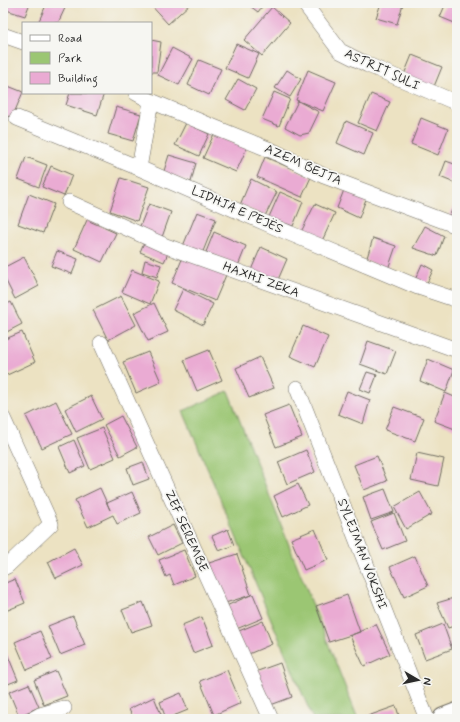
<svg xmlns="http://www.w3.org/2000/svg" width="460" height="722" font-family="Mynerve,sans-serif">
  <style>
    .green { fill: #9bc673; stroke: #63784f }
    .building { fill: #eaabd3 }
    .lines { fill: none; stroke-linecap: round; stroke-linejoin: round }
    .street-casing { stroke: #6f6b60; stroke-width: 16 }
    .secondary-casing { stroke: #6f6b60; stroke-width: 24 }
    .street { stroke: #fff; stroke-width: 15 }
    .secondary { stroke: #fff; stroke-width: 22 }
    .labels { text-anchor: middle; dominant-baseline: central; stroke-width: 3.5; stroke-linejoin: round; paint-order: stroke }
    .street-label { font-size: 13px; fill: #2b2b2b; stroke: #f6f6f2 }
  </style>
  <rect width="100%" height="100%" fill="#f6f6f2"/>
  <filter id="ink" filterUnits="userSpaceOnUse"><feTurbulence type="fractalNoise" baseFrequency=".025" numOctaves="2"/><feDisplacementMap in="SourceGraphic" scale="8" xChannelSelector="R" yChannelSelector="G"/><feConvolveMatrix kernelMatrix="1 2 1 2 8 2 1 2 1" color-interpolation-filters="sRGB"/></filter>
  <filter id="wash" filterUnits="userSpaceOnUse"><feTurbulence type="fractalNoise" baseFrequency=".012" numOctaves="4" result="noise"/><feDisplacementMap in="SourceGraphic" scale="16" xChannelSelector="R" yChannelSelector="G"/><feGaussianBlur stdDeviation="0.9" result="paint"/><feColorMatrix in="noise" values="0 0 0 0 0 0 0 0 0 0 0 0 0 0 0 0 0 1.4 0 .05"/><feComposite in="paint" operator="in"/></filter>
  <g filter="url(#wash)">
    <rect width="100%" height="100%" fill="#ece2c2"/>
    <path class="green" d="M228,391L358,719H313L183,411Z"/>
    <g id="blocks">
      <path class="building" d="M3,3H30L25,16L3,9Z
        M47,3H60L66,6L58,23H38Z
        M149,3H191L168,24Z
        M246,3H265L258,12Z
        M381,3H400L403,4L397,24L376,18Z
        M446,3H457V24L440,17Z
        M272,7L290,23L262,56L244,40Z
        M151,40L161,42L157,72H151Z
        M236,44L259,54L248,78L225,68Z
        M172,48L193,59L179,85L158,75Z
        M412,55L442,67L433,89L403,77Z
        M199,60L221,69L209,95L188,85Z
        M287,70L301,79L290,97L275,88Z
        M308,70L336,82L323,111L296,100Z
        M238,79L256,89L245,110L226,100Z
        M3,84L23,92L12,118L3,114Z
        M274,92L290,99L279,126L262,119Z
        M70,93H104L97,115L66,105Z
        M371,94L390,102L377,131L358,123Z
        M298,101L319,112L309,133L300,135L285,127Z
        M116,107L141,114L133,141L108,134Z
        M421,118L448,129L438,155L411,144Z
        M346,121L373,133L364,155L337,143Z
        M186,123L209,134L199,156L175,145Z
        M214,134L247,148L236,172L203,158Z
        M169,155L196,163L191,182L163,174Z
        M26,157L47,165L39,187L18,179Z
        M265,157L311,177L302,197L257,177Z
        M446,161L457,165V184L440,177Z
        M51,166L72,175L64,196L42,187Z
        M121,178L149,187L137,221L110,211Z
        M251,179L277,192L265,216L240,205Z
        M344,190L366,199L359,218L337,208Z
        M280,192L303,202L293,226L269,217Z
        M29,194L54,204L43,233L18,224Z
        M457,201V220L449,216Z
        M149,204L171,212L161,240L138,231Z
        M315,204L335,213L322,241L301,232Z
        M197,212L216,219L202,254L183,246Z
        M87,220L116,233L102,262L74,249Z
        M425,226L444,236L437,256L413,248Z
        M214,232L246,246L238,266L206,252Z
        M373,238L396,246L388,269L366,261Z
        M145,240L169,251L164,262L140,252Z
        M261,247L287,259L277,282L251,270Z
        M57,251L78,259L72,274L51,266Z
        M24,257L39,286L15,299L3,275V268Z
        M183,257L226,275L215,301L172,283Z
        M145,260L161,265L157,277L142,272Z
        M422,264L433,270L426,285L415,280Z
        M132,270L159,281L150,304L122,292Z
        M183,289L213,304L203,325L173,310Z
        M121,296L136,325L108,340L93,310Z
        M11,302L22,324L3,334V306Z
        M154,303L168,332L148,341L134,313Z
        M303,326L328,337L315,367L290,356Z
        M22,332L35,362L7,375L3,367V340Z
        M368,341L396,351L387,374L360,364Z
        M209,350L222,380L197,391L184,360Z
        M148,352L161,382L136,393L123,362Z
        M260,357L274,388L249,398L236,368Z
        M428,359L454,370L446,392L420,381Z
        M367,372L377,375L370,393L360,389Z
        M347,391L370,400L363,424L338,414Z
        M445,393L457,398V423L455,429L434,421Z
        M91,396L102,419L76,432L65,409Z
        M56,401L72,434L42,448L26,416Z
        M289,405L302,437L276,447L263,415Z
        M394,407L424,418L415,441L385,430Z
        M121,416L137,447L120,456L104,425Z
        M102,428L115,458L90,469L77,438Z
        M74,440L85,466L70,473L59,447Z
        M306,450L315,472L287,484L278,462Z
        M417,453L444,459L438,486L411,480Z
        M377,456L387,481L364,490L354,465Z
        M143,462L149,479L133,485L127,468Z
        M298,484L308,505L283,517L274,496Z
        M100,488L110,510L107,503L132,492L141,513L117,524L113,515L88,527L75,500Z
        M385,489L394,512L371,520L363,497Z
        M420,492L432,514L406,529L394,507Z
        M394,513L405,541L383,550L371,522Z
        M173,525L182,543L158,555L149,537Z
        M228,529L234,545L219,551L212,536Z
        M315,529L328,560L304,570L291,539Z
        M74,548L83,565L56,578L48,562Z
        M184,550L195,576L174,585L170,575L166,577L159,560Z
        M237,554L251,595L222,604L209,563Z
        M415,556L428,586L404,597L390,567Z
        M15,579L25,603L3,612V584Z
        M253,594L263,618L234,630L224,607Z
        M347,595L360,632L329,642L316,606Z
        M457,597V625L448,628L437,603Z
        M143,602L152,625L131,632L122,610Z
        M73,616L85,645L60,655L48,626Z
        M202,617L213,645L193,653L182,625Z
        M263,621L272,644L244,656L234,633Z
        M376,624L390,654L364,666L350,636Z
        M443,624L452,649L425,659L416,635Z
        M40,631L52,659L27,670L15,642Z
        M6,651L18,680L3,686V653Z
        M280,663L292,697L268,706L255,672Z
        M227,670L241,703L214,715L200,681Z
        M56,671L67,696L44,705L34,680Z
        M29,684L39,707L19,716L9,692Z
        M181,693L188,710L166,719L160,702Z
        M154,697L163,719H133L129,709Z
        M396,706L400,719H370L368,716Z"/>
    </g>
  </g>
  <g filter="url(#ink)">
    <use href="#blocks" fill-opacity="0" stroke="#6f6b60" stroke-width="1"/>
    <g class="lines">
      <defs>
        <path id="street" d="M304,3L340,51L368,65L457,103
          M3,35L23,42
          M136,93L151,101L216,128L273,151L324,176L457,226
          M17,118L139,168L277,228L418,287L457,300
          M139,168L151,101
          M69,202L166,246L457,350
          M101,343L271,719
          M297,388L427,719
          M3,418L51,524L7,566L3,568
          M33,719L40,715L64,708"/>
        <path id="secondary" d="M444,719L457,714"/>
      </defs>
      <use href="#street" class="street-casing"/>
      <use href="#secondary" class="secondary-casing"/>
      <use href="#street" class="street"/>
      <use href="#secondary" class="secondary"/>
    </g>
  </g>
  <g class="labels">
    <g class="street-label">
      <text transform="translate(382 70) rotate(25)">ASTRIT SULI</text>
      <text transform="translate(303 165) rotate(24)">AZEM BEJTA</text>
      <text transform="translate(237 210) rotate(24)">LIDHJA E PEJËS</text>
      <text transform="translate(261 280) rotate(20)">HAXHI ZEKA</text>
      <text transform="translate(186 531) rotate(66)">ZEF SEREMBE</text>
      <text transform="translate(362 554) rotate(69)">SYLEJMAN VOKSHI</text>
    </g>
  </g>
  <rect width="460" height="722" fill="none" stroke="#f6f6f2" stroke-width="16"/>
  <rect x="22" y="22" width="130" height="72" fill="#f6f6f2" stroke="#a5a5a2"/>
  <rect x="30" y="35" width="20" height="6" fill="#ffffff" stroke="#a5a5a2"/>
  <text x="58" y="42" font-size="12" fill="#2b2b2b">Road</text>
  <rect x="30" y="52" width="20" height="12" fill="#9bc673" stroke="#a5a5a2"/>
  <text x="58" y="62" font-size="12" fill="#2b2b2b">Park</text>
  <rect x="30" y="72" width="20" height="12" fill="#eaabd3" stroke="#a5a5a2"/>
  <text x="58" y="82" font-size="12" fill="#2b2b2b">Building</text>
  <g transform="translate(418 680) rotate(99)" stroke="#f6f6f2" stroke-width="3" paint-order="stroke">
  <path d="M0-3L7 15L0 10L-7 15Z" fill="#2b2b2b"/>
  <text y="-6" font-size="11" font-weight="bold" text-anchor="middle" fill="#2b2b2b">N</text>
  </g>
</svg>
